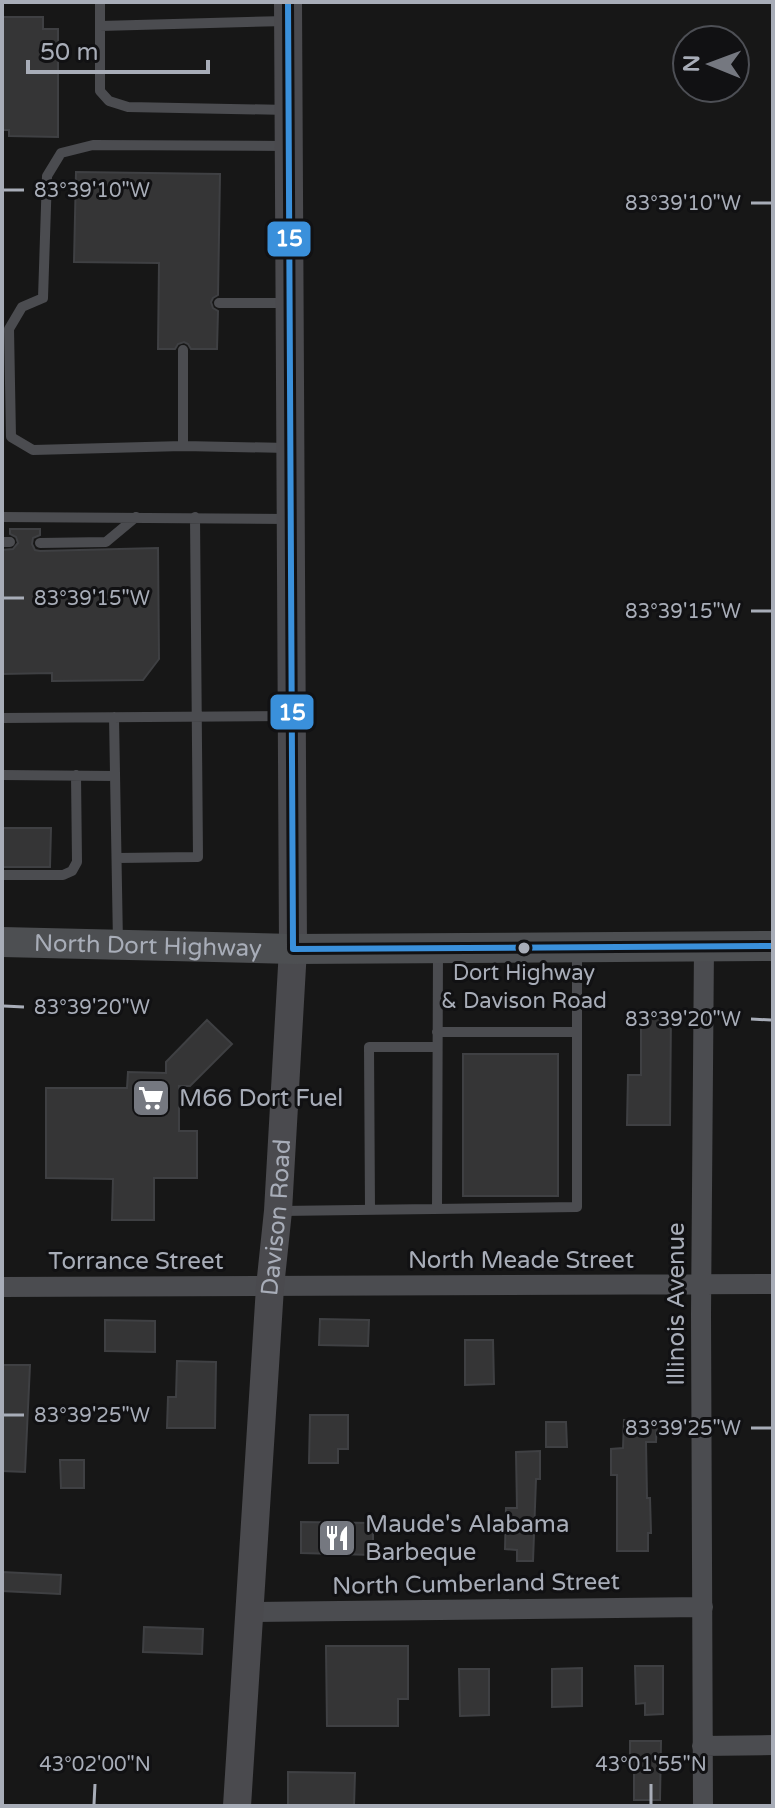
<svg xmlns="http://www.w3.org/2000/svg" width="775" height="1808" font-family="'Varela Round',sans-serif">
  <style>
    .building { fill: #353536; stroke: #3f4043; stroke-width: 2 }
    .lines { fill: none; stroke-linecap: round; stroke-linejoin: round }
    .service { stroke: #4b4c50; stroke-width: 10 }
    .minor { stroke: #4b4c50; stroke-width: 20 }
    .secondary { stroke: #4a4a4e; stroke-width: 28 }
    .primary { stroke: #4d4f52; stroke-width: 30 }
    .bus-1-casing { stroke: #111113; stroke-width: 12 }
    .bus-1 { stroke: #3a90db; stroke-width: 6 }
    .ticks { fill: none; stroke: #a8adb8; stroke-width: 3 }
    .bus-dot { fill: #a8adb8; stroke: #111113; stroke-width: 3 }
    .labels { text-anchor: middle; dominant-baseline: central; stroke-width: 6; stroke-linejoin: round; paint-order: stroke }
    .bus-label { font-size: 22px; fill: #a8adb8; stroke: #111113 }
    .street-label { font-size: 24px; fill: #a8adb8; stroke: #111113 }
    .poi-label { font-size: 24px; fill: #a8adb8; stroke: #111113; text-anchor: start }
    .ticks-label { font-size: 20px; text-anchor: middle; fill: #a8adb8; stroke: #111113; stroke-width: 6; stroke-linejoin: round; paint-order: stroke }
    .line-badge { stroke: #111113; stroke-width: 3 }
    .badge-label { font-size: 22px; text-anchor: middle; font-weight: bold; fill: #fff }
  </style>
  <rect width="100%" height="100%" fill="#171717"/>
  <path class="building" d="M2,17H43V29H58V137L9,136V130H2Z
    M76,172L220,174L218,295L213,298L211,302L213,308L218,311L217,349H191L188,344L184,342L178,344L175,349H158L159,263L74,262Z
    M10,529H40V535L33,538L32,544L35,550L40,551L158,548L159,659L143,680L52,681V673L2,674V550L13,549L18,543L16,537L10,534Z
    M2,828H51L50,867H2Z
    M641,1011H671L670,1125H627L628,1075H641Z
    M207,1020L232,1044L190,1086H179V1131H197V1178H154V1220H112L113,1179L46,1178V1088H127L128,1072L166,1073V1062Z
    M463,1054H558V1196H463Z
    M320,1319L369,1320L368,1346L319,1345Z
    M105,1320L155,1321V1352L105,1351Z
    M465,1340H493L494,1384L465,1385Z
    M177,1361L216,1362L215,1428H167L168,1397H176Z
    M2,1365H30L25,1472L2,1471Z
    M310,1415H348V1449H338V1463H309Z
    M624,1420L657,1421L656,1442H646L647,1498H650L651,1533H648V1551H617V1475H611V1449L623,1448Z
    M546,1422H566L567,1447H546Z
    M540,1451V1479H536L533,1561H517V1550L505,1549L506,1508H517L516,1452Z
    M60,1460H84V1488H61Z
    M301,1522L373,1523V1555L301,1553Z
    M2,1572L61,1575L60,1594L2,1591Z
    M144,1627L203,1629L202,1654L143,1652Z
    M326,1646H408V1699H398V1726H327Z
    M635,1666H663V1714L645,1715V1703L636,1704Z
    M582,1668V1706L552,1707V1669Z
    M459,1669H489V1715L460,1716Z
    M630,1741H661L660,1800H634V1766H630Z
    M288,1772L355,1773L354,1806H288Z"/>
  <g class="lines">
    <path class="service" d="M100,2V91L109,101L128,107L288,110
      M100,26L286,21
      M287,146L93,145L61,153L47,176L43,298L22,307L9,329L11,437L33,450L183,446L288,448
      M219,303H289
      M183,446V350
      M2,517L289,519
      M2,542H10
      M40,543L106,542L136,517
      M114,717L118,943
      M2,718L288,716
      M2,775L115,776
      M117,858L198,857L195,517
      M2,875H63L72,871L77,862L76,775
      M437,1032H577
      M437,1209L438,951
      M370,1210L369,1047H437
      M280,1211L577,1207V949"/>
    <path class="minor" d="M2,1287L773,1284
      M249,1612L703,1607
      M702,1746L773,1745
      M703,1806L701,1314L704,946"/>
    <path class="secondary" id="s1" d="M237,1806L270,1287L278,1211L293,949L288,2"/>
    <path class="primary" id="s2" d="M2,942L293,949L773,946"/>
    <defs>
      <path id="bus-1" d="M288,2L293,949
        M293,949L773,946"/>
    </defs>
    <use href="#bus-1" class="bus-1-casing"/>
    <use href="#bus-1" class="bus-1"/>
  </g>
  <path class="ticks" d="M4,190H24M751,203H771M4,598H24M751,611H771M4,1006L24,1007M751,1019L771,1020M4,1415H24M751,1428H771M94,1804L95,1784M651,1804V1784"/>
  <defs>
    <symbol id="supermarket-square" viewBox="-11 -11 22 22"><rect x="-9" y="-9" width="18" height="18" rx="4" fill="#757880" stroke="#111113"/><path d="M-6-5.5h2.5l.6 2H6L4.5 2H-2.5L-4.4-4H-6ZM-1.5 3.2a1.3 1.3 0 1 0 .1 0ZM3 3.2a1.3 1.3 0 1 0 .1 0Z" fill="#fff"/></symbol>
    <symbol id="restaurant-square" viewBox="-11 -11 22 22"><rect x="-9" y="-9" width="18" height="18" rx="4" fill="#757880" stroke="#111113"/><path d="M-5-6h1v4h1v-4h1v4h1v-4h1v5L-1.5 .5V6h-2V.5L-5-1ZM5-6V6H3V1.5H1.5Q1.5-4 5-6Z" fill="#fff"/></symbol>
  </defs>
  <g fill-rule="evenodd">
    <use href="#supermarket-square" x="129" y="1076" width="44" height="44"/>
    <use href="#restaurant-square" x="315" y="1516" width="44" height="44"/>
  </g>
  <circle class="bus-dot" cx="524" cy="948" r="7"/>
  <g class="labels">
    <g class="bus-label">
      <text x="524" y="973">Dort Highway<tspan x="524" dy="28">&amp; Davison Road</tspan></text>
    </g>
    <g class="street-label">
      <text stroke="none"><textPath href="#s2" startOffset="146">North Dort Highway</textPath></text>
      <text stroke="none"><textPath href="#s1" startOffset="590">Davison Road</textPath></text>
      <text x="521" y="1260">North Meade Street</text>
      <text x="136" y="1261">Torrance Street</text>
      <text transform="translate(676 1304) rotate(-90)">Illinois Avenue</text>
      <text transform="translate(476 1584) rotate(-1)">North Cumberland Street</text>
    </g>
    <g class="poi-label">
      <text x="179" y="1098">M66 Dort Fuel</text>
      <text x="365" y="1524">Maude's Alabama<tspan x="365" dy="28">Barbeque</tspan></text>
    </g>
  </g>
  <g class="ticks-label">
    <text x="92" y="197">83°39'10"W</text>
    <text x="683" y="210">83°39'10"W</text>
    <text x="92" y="605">83°39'15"W</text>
    <text x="683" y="618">83°39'15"W</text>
    <text x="92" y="1014">83°39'20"W</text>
    <text x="683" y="1026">83°39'20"W</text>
    <text x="92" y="1422">83°39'25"W</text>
    <text x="683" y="1435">83°39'25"W</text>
    <text x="95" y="1771">43°02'00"N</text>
    <text x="651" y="1771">43°01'55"N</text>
  </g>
  <g class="line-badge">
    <rect x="266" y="220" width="46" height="38" rx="8" fill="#3a90db"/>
    <rect x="269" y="693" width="46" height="38" rx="8" fill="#3a90db"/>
  </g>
  <g class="badge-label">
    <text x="289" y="246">15</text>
    <text x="292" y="720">15</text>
  </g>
  <rect width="775" height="1808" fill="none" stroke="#a8adb8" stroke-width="8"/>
  <g transform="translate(711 64) rotate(271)"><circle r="38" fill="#111113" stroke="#4d4f55" stroke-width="2"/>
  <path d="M0-6L14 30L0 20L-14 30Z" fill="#757880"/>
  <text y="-12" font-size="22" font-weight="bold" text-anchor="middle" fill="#a8adb8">N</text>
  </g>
  <path d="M28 60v12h180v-12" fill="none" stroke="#a8adb8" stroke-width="4"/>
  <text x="40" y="60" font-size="24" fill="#a8adb8" stroke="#111113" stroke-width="6" paint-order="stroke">50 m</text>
</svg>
